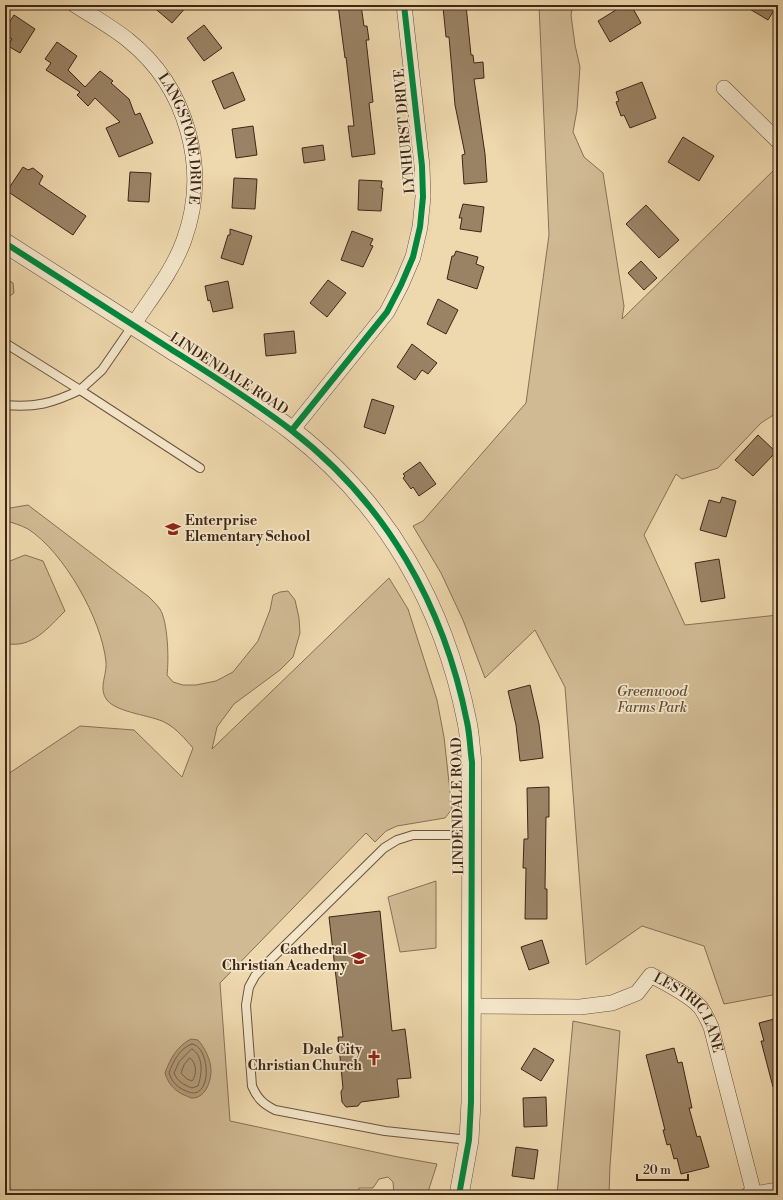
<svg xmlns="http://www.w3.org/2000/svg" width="783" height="1200" font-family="'Libre Bodoni',serif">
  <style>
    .green { fill: #d0ba94; stroke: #877056 }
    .water { fill: #b29b7a; stroke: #846c52 }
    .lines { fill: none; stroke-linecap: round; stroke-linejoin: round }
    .shore { stroke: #786048; stroke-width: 1 }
    .building { fill: #9a8365; stroke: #3e2617 }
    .service-casing { stroke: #6a523c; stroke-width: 10 }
    .minor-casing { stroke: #6a523c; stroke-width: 16 }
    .tertiary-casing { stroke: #6a523c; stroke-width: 20 }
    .service { stroke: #f4e6ca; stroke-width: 8 }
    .minor { stroke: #f4e6ca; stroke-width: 15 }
    .tertiary { stroke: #f4e6ca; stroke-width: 19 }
    .cycleway-casing { stroke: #f4e6ca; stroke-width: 8 }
    .cycleway { stroke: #00873e; stroke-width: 6 }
    .labels { text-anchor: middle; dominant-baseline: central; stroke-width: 3.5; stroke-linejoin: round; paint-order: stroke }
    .street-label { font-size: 14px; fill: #3e2617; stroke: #f4e6ca }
    .poi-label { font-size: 14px; font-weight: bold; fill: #3e2617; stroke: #f4e6ca; text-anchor: end }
    .park-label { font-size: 14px; font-style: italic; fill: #624b36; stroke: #f4e6ca }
  </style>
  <rect width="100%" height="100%" fill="#eed8ad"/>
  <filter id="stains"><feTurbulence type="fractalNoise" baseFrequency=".005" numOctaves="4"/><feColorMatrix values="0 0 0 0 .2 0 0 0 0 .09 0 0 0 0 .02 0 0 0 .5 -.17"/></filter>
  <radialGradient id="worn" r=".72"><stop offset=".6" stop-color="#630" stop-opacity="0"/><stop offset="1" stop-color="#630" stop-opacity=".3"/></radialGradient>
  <path class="green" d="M539,5H573L571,15L575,45L580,67L577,110L573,132L584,157L603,173L624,306L622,319L778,166V412L761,423L718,468L682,479L676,474L644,535L685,625L778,615V994L724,1004L704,946L642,926L586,965L565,687L535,630L485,678L463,620L441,573L413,526L423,521L526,403L549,235Z
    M5,278L13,283L14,293L5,299Z
    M28,505L149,597C153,601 157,605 160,609C168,622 169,660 167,675L173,682L183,685H196L216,681L233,672L258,641L270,610L273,595L280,592L288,591L295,600L299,618L300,633L293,657L280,670L234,704L217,727L212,749L389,578L408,609L437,700L444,737L452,809L445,818L397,826L386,831L375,842L366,833L220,983L230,1121L398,1157L437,1164L427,1195H394L393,1182L388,1177L379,1179L373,1188H359L358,1195H5V776L80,726L134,730L182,777L193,748C185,739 177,729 166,723C152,715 117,713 107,700C98,688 107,676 106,662C102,620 64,552 28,529C21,525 12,523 5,520V512L10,508Z
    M25,555L43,561L65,611C49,627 31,650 5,643V563Z
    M436,881V948L400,952L388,897Z
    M573,1021L620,1031L610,1166L609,1195H557Z"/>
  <path class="water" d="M191,1039L198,1040C205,1048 211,1060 211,1071C211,1082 205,1099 191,1098C188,1097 185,1095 182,1094C173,1089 168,1083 165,1073C170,1059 177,1046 191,1039Z"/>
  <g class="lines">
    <path class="shore" d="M192,1044C211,1046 213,1104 186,1091C177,1087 172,1082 169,1073C173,1061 180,1048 192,1044Z
      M192,1049C204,1056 202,1074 198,1086L192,1088C184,1085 177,1081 174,1073L179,1062Z
      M190,1058C197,1063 197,1075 192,1081L187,1079L181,1073L184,1065Z"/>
  </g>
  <path class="building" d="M151,5H188L172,23Z
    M338,5H361L364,26H367L369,40H366L373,102L369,103L375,154L352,157L348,126H354L346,57L345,58Z
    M466,5L471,55H473L474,63L483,62L484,78L474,79L485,154L487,182L464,184L462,155L465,154L455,105L449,37H446L443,7Z
    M624,5H631L641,23L610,42L598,21Z
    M743,5H777L768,20Z
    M14,15L35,29L20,53L8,46L12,39L5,35V29Z
    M204,25L222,48L204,61L187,38Z
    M57,42L77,56L68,70L85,87L100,71L113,81L111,83L129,99L135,115L140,113L153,143L119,157L106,128L120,122L95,98L88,106L77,95L80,92L46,70L51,63L45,59Z
    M233,72L245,100L224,109L212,81Z
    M642,82L656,118L630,128L624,115L621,116L616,102L619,101L616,92Z
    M253,126L257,155L236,158L232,129Z
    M683,137L714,156L699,181L668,162Z
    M323,145L325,160L304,163L302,148Z
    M23,167L28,170L33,168L43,176L39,184L86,216L73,235L7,191Z
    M130,172L151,173L149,202L128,201Z
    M234,178L257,179L255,209L232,208Z
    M359,180L382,181L381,188H383L381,211L358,210Z
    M463,204L484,207L481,232L460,229L462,218H459Z
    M646,205L679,240L659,258L626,224Z
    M230,229L252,236L243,265L221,258L228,235H230Z
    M352,231L373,239L370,245L373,246L363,267L341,260Z
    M456,251L478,257L476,264L484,267L477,289L447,279L452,256H454Z
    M641,261L657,278L644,290L628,273Z
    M328,280L346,293L327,317L310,303Z
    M228,281L233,308L213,312L210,300L208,301L205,286Z
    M438,299L458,310L446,334L427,324Z
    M294,331L296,353L266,356L264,334Z
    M412,344L437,363L428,374L422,370L415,380L397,367Z
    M372,399L394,406L385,434L364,427Z
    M758,435L776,452L753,476L735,460Z
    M420,462L436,484L419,496L413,487L411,489L403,478L405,476L403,474Z
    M722,497L736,501L726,537L700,530L709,500L720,503Z
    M719,559L725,598L701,602L695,563Z
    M530,685L539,724L543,758L520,761L516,725L508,691Z
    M549,787V817H546L545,889H547V919H525L526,868H523L524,839H528L527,788Z
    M380,911L392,1031L405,1029L411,1078L397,1079L399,1097L361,1102L358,1106L346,1107L342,1102L341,1092L343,1088L338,1037H343L329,917Z
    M542,940L549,963L529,970L521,947Z
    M778,1018V1087H773L761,1041H764L759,1023Z
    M534,1048L554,1060L541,1081L521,1069Z
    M674,1048L678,1063L682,1062L692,1108H689L697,1137L700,1136L709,1167L681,1174L677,1158L674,1159L670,1144L667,1145L663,1130H665L646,1055Z
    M546,1097L547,1126L524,1127L523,1098Z
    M516,1147L538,1150L534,1179L512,1176Z"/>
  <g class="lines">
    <defs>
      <path id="service" d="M133,325L102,370L80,390L200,468
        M5,343L80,390C53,403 35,408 5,405
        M469,1140L385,1131L275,1110C263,1104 257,1098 252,1086L246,1005L249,987L255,976L263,967L384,848L397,840L413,835H472"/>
      <g id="minor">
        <path id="s1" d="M75,5C92,16 112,27 128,40C187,87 210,169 184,240C173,271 151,298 133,325"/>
        <path d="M724,88L778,141"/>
        <path d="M292,430L387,312L401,285L413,257L420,227L423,197L422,166L404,5"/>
        <path id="s2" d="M472,1006L580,1007L612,1003L637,993L651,975C665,983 691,995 701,1008C705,1014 708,1020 711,1027L754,1194"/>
        <path d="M748,1195L778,1190"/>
      </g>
      <path id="tertiary" d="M5,243C60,278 114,313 169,348C210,374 252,400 291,430C386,503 444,605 467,722C470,735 470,749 472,762L471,1102L469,1140L459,1195"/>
    </defs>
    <use href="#service" class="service-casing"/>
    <use href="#minor" class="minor-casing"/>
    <use href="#tertiary" class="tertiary-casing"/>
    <use href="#service" class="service"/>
    <use href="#minor" class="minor"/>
    <use href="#tertiary" class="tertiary"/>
    <defs>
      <path id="cycleway" d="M5,243C60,278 114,313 169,348C210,374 252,400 291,430C386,503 444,605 467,722C470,735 470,749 472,762L471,1102L469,1140L459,1195
        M292,430L387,312L401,285L413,257L420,227L423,197L422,166L404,5"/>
    </defs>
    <use href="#cycleway" class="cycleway-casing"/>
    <use href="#cycleway" class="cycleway"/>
  </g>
  <defs>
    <symbol id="school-bare" viewBox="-9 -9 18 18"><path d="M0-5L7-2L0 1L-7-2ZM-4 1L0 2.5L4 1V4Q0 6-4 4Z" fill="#8f2418" stroke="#f4e6ca" stroke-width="2.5" paint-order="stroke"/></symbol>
    <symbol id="church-bare" viewBox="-9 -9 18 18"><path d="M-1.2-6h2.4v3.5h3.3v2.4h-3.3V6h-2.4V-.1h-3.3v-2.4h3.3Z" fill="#8f2418" stroke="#f4e6ca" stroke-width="2.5" paint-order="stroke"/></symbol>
  </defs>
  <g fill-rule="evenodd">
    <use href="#school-bare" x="162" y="518" width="22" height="22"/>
    <use href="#school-bare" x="348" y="947" width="22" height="22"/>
    <use href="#church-bare" x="363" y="1047" width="22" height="22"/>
  </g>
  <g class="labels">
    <g class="street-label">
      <text transform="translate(405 131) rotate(-95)">LYNHURST DRIVE</text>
      <text stroke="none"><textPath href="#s1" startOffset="180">LANGSTONE DRIVE</textPath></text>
      <text transform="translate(229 374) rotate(33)">LINDENDALE ROAD</text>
      <text transform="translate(458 806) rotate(-91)">LINDENDALE ROAD</text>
      <text stroke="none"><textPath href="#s2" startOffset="246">LESTRIC LANE</textPath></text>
    </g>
    <g class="poi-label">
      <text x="185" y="521" text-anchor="start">Enterprise<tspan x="185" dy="16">Elementary School</tspan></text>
      <text x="347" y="950">Cathedral<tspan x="347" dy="16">Christian Academy</tspan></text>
      <text x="362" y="1050">Dale City<tspan x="362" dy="16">Christian Church</tspan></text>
    </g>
    <g class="park-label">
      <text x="652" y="692">Greenwood<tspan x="652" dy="16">Farms Park</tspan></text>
    </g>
  </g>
  <rect width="783" height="1200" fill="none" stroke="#eed8ad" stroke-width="20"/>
  <rect x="6" y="6" width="771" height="1188" fill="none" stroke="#3e2617" stroke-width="2"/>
  <rect x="10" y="10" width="763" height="1180" fill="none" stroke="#3e2617"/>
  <path d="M637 1174v6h51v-6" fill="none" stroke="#3e2617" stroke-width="2"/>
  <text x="643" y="1174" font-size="12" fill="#3e2617" stroke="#f4e6ca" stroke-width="3" paint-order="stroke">20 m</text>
  <rect width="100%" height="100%" filter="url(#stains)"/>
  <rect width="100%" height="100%" fill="url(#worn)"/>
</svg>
